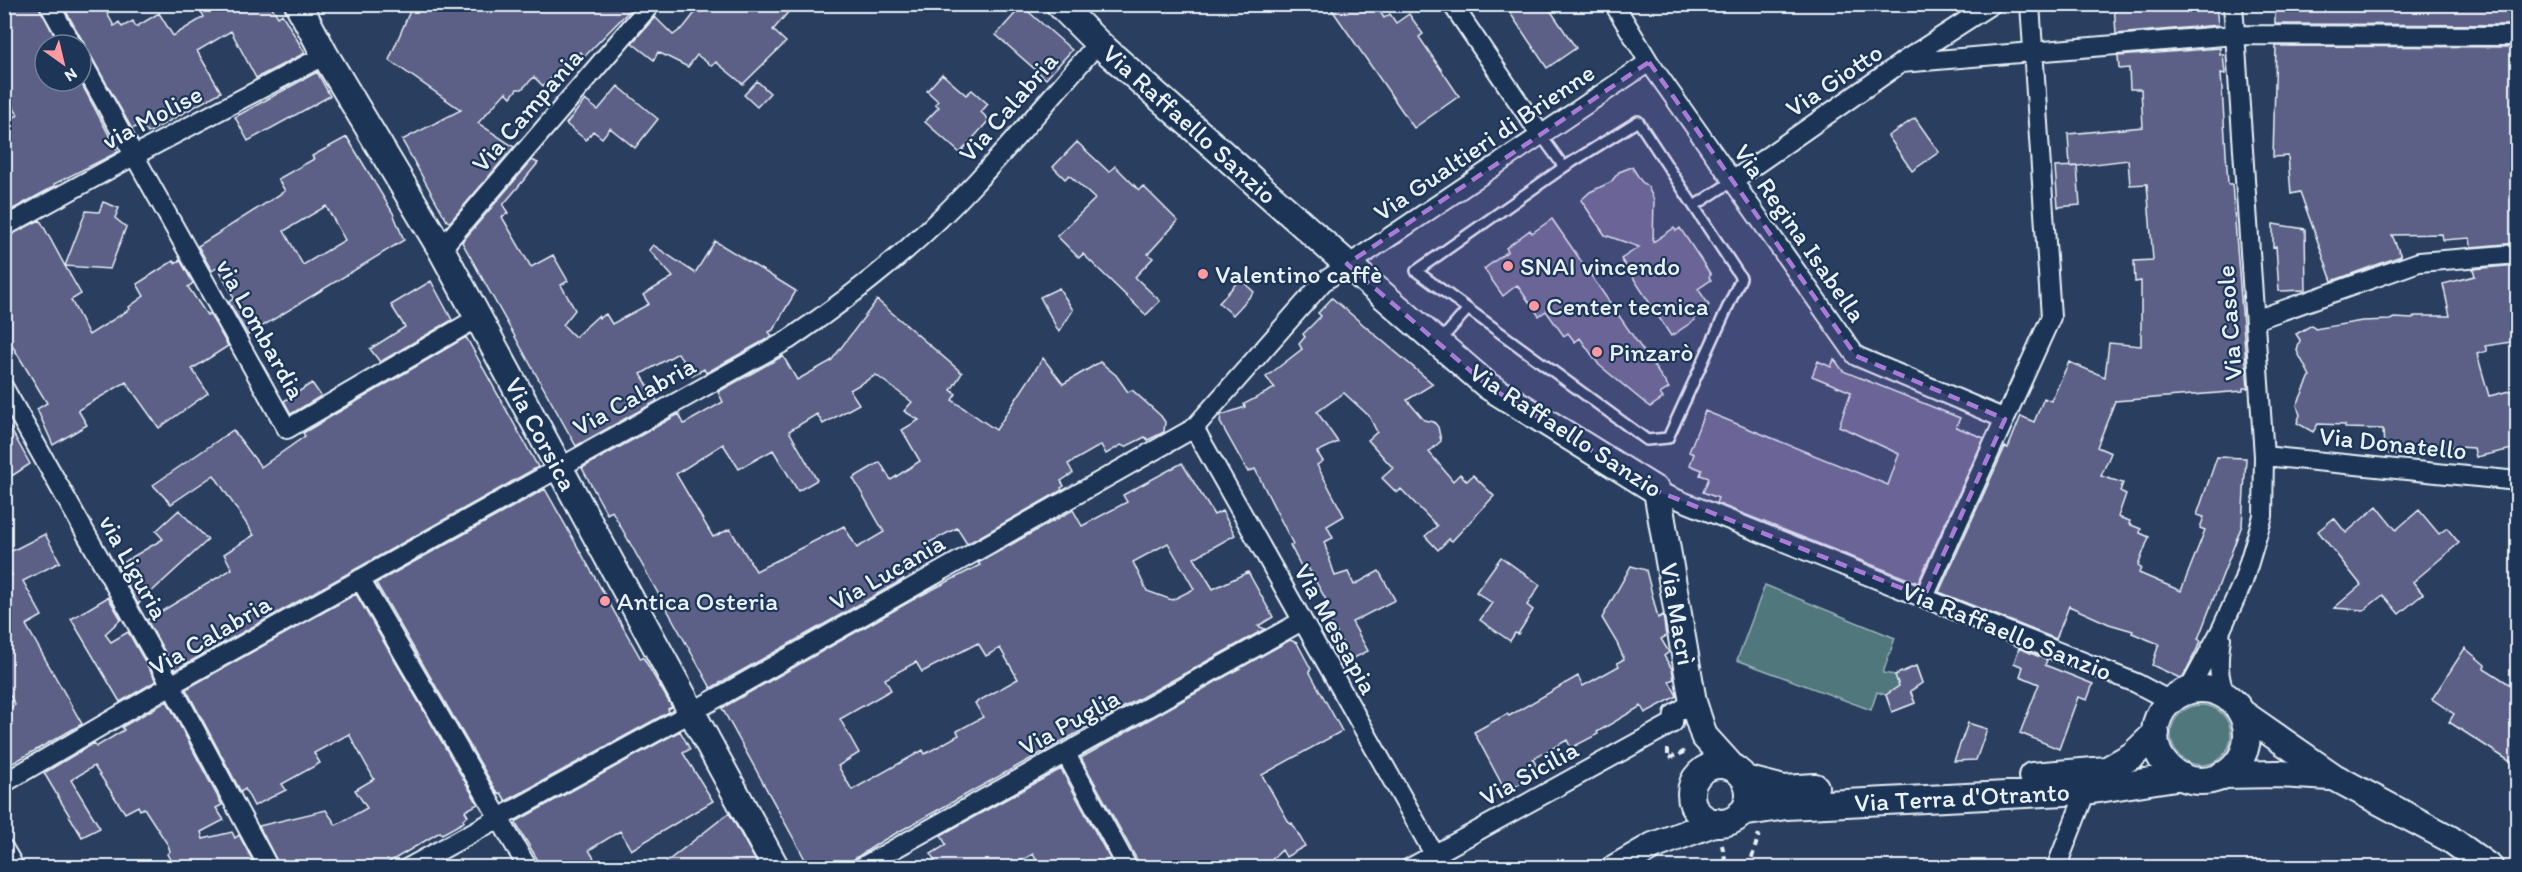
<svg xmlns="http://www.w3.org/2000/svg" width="2522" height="872" font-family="Itim,sans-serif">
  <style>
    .green { fill: #4f777b; stroke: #9cb4ba; stroke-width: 1.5 }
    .building { fill: #5c6086; stroke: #e8f1f8; stroke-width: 1.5; fill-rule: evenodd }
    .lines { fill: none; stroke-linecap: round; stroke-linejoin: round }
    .lane-casing { stroke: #e8f1f8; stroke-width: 14 }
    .street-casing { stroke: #e8f1f8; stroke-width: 22 }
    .secondary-casing { stroke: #e8f1f8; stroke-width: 30 }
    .path { stroke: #e8f1f8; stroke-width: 4; stroke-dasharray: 6 4.5; stroke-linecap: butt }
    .lane { stroke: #1d3557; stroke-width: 9 }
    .street { stroke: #1d3557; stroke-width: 18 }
    .secondary { stroke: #1d3557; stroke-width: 26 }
    .marked { fill: #a77bd6; fill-opacity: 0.2; stroke: #a77bd6; stroke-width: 4.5; stroke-dasharray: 12 8; stroke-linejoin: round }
    .poi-dot { fill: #ff9aa2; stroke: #1d3557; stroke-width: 2 }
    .labels { text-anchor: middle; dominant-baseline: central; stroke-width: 4.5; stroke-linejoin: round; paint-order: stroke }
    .street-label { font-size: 26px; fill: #e8f1f8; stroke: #1d3557 }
    .poi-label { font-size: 26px; fill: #e8f1f8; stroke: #1d3557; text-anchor: start }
  </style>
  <rect width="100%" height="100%" fill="#2a3e60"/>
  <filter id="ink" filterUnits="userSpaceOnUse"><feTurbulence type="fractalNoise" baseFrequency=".0167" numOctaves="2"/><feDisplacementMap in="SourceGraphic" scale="12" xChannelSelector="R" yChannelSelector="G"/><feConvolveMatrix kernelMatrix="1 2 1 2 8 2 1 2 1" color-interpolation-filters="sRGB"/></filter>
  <g filter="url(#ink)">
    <path class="green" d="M1765,585L1895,638L1883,673L1895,675L1916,666L1922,683L1911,691L1915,703L1892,712L1886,695L1877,692L1871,710L1737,660Z
      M2171 735a30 30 0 1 1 60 0a30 30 0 1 1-60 0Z"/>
    <path class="building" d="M4,4H38L59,45H45V81H80L118,152L54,184L55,186L4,214V123L18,115L4,92Z
      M62,4H102L114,26L119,22L122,27L133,21L136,27L159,13L173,36L204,17L200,9L209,4H270L278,17L282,14L305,53L256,78L231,31L197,51L221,92L148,133L142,124L132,129Z
      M413,4H636L585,56L580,52L543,86L534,77L522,89H517L511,97L506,92L478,123L514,147L450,222L447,221L402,140L461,110L389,60Z
      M707,4H795L773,30L786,42L743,84L716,62L712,66L697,55L688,67L658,52L654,60L632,43L655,17L673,35L684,27L698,9L701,12Z
      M1328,4H1375L1384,18L1390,14L1396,23L1409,14L1423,34L1419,37L1459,96L1414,128Z
      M1504,4H1546L1576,48L1547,68Z
      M2114,4H2216L2218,25L2116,34Z
      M2275,4H2517V25L2275,24Z
      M1022,6L1072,50L1046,79L996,35Z
      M2276,46L2517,47V153L2513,154L2517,202V243L2471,247L2470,238L2443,240L2442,234L2392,235L2401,256L2332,281L2300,192L2291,194L2288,156L2273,157Z
      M2220,48V54H2223L2225,74L2221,73L2228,184H2232L2248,388H2243V391L2115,401L2097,447L2111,453L2101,476L2123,483L2120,491L2126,494L2118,517L2130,521L2129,524L2141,529L2140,533L2149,537L2138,566L2141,568L2139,573L2181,591L2205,530L2200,528L2204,517L2197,515L2217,457L2246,458L2242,525L2198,639L2201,641L2182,679L2152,665L2159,644L2132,633L2133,631L2109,624L2069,606L2056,639L1939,592L2005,447L2008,448L2021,416L2034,422L2044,398L2051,401L2069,362L2105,377L2109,343L2141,346V281L2135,282L2134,261L2153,260L2147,184L2130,185L2128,160L2070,167L2068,134L2143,127L2141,89H2130L2129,68L2119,69L2118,56Z
      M317,72L330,96L248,141L235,117Z
      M942,74L966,95L972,90L988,104L981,112L989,120L960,153L925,122L939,107L935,104L938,101L927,91Z
      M757,81L770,93L757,107L744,95Z
      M618,86L658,119L635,148L610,128L602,138L593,131L586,140L566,124L585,100L598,110Z
      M1915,118L1939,152L1912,171L1888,136Z
      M347,137L393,213L404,240L248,335L229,302L234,298L218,267L212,271L198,246L285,191L278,179L314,159L312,156ZM326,206L345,240L303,265L284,231Z
      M1077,142L1109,172L1115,166L1139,190L1143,186L1178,221L1148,254L1153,258L1135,277L1160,301L1146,315L1083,254L1079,258L1057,236L1095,199L1069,175L1065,179L1053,167Z
      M532,160L538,163L503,205L508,213L502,217L531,267L553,255L568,281L561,285L575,310L563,325L575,337L598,316L599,318L606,314L612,324L649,304L643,295L673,277L649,250L653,245L695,273L715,241L796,291L773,330L769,332L772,336L706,373L704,369L692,376L678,353L641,374L657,401L576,446L462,242Z
      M2077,166L2080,205L2058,207L2055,167Z
      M1632,167L1641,181L1648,187L1654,200L1653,242L1674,228L1676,231L1680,228L1711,275L1709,277L1711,280L1698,289L1709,305L1693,317L1695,320L1671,336L1621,259L1639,247L1605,235L1581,200L1590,192L1611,182L1619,172Z
      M103,202L119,208L115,218L126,227L110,269L65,266L81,294L71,300L89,335L130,309L129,307L144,296L137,284L173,261L175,263L180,260L193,283L188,287L207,315L209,313L228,346L192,369L208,393L159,428L126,382L78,410L87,425L53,445L37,409L47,403L4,332V238L40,220L65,266L86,211L99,212Z
      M1552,219L1669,388L1660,394L1663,398L1650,407L1599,365L1580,338L1575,342L1568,333L1564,336L1546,311L1539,316L1517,285L1503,296L1484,269L1508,251L1506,248L1530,230L1532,233Z
      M2273,224L2305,229L2306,290L2279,291L2276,246L2273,247Z
      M2517,265V341L2485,346L2487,351L2477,354L2489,396L2517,389V448L2476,457L2474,448L2422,445V456L2389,454L2390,451L2384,450L2383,429L2345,428V425L2318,424L2313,432L2297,423L2300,415L2297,405L2310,376L2297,351L2300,340L2296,334L2312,325L2315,329L2362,321L2390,320L2394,318L2412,319L2415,316H2450L2443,284L2475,276L2473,269Z
      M1240,279L1254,292L1233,315L1219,303Z
      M431,281L452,320L380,362L370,349L405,327L391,305Z
      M1059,288L1073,310L1059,332L1040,297Z
      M1332,298L1433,384L1407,400L1424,420L1434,422L1438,427L1441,441L1429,452L1453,481L1460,474L1467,481L1473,475L1494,496L1452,541L1449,539L1438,550L1425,536L1437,526L1401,489L1397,493L1382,478L1393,468L1368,440L1377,432L1369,416L1344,393L1317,412L1338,442L1317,452L1323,461L1317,465L1344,516L1327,526L1333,538L1324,542L1335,576L1348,572L1354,585L1379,571L1395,600L1352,622L1368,651L1342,664L1334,649L1343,645L1324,610L1330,607L1307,566L1302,568L1290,545L1293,544L1255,469L1248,472L1220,422L1221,415L1245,407L1244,404L1275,388L1266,377L1302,349L1299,344L1305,337L1303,334L1321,316L1318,313Z
      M877,300L962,373L951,390L956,394L952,400L996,430L1043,358L1063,384L1100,362L1116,375L1128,392L1132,390L1161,416L1165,422L1164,432L1148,440L1145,437L1125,447L1121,445L1106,454L1101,445L1068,464L1073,473L1061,481L1064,486L1061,488L1062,490L967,544L957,528L926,544L931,553L899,572L904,579L711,688L612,511L607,514L582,468L679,414L684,424L723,402L718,392L783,356L797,380L831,361ZM876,375L912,402L904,411L919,420L902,430L920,461L891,480L880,462L853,478L884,532L857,548L844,526L756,571L730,529L713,537L676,474L723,444L739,469L773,450L798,491L817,480L789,431L817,414L823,424L859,404L850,390Z
      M466,337L538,467L175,670L147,620L232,569L224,554L254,535L214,475L171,504L153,485L233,430L261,467L305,436L303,433Z
      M1834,359L1843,371L1960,418L1956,427L1984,438L1918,583L1716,503L1718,498L1703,492L1709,478L1700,475L1702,470L1690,465L1694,454L1689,452L1705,411L1888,485L1899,454L1839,426L1851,392L1812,376L1818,361L1831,367Z
      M312,383L321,396L291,414L284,401Z
      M4,417L30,464L4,481Z
      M1182,463L1214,515L1222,511L1235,535L1194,558L1213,589L1248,572L1273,617L1258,626L1265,629L882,841L854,859L849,867H815L810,859L806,861L722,708L916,598L980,565L978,563L1073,510L1082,526L1127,502L1123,495ZM1168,543L1194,589L1172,600L1147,591L1133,562ZM978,643L986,656L1000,648L1018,679L975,703L983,717L957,731L959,735L925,754L923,750L852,790L838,766L859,753L840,719L891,690L885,679L916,662L922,672Z
      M545,489L641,659L643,657L672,707L668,709L669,712L506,801L501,793L498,794L376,583Z
      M2377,506L2396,530L2419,510L2439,534L2447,528L2459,543L2413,582L2423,594L2399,614L2383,595L2364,610L2334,608L2361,585L2318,531L2334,518L2346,533Z
      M179,510L208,540L138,604L117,566L163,539L156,531Z
      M45,534L60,562L23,581L42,616L26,625L82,724L4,768V711L15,705L4,685V579L12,575L4,562V555Z
      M1501,557L1540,585L1527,605L1533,610L1518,634L1515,633L1510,641L1480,620L1492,603L1476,592Z
      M1631,566L1646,570L1658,618L1663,615L1666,636L1661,639L1669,652L1664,656L1672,669L1674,679L1669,681L1677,696L1645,713L1641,706L1597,732L1598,734L1571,748L1567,740L1533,759L1540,772L1506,792L1474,732L1507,714L1509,716L1578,676L1583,686L1619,666L1617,663L1624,659L1617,643L1602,618Z
      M356,594L478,804L465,811L468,816L463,819L464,822L442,834L440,832L381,867H280L259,826L326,810L336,825L367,808L355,790L374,779L349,734L314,753L320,763L282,784L286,790L254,806L245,789L241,792L186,689Z
      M108,597L121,619L105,634L111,642L128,632L156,681L120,702L71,619Z
      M1290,640L1297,643L1311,669L1309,671L1342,731L1262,775L1290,824L1292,823L1305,846L1286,857L1282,850L1264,867H1141L1081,758Z
      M2019,648L2047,660L2045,665L2093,684L2087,700L2078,697L2059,749L2020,733L2039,684L2020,676L2023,667L2014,663Z
      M2465,648L2485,665L2484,668L2517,689V766L2449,722L2454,714L2432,699Z
      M1916,666L1922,683L1910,691L1915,703L1892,712L1886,695L1899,686L1895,675Z
      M167,701L222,805L216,808L224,820L201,832L203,839L232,832L235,838L239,835L256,867H175L167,854L170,851L168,845L144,808L140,810L138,806L125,813L94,766L71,780L100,828L82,837L44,773L94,743L96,747L124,730L122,727Z
      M1968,723L1987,729L1976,760L1954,761Z
      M680,731L690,749L683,753L713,801L631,850L620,831L589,850L599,867H542L516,824L517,821Z
      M1061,769L1110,859L1091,867H1058L1055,863L1047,867L1045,864L1040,867L1033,854L1009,867H938L931,854L946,845L941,835Z
      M729,813L759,867H660Z"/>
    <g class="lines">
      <defs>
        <path id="lane" d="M1638,121L1741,278L1668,438L1647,440L1416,271L1564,167Z
          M1540,134L1564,167
          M1694,206L1731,182
          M1440,341L1468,309"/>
        <path id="street" d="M49,4L72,45
          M1452,4L1540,134
          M1614,4L1649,62L1856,356L2005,419
          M81,60L287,429L479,317
          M1902,62L1992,4
          M1731,182L1901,63L2235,35L2518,36
          M4,227L135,155L325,55
          M441,249L651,4
          M2255,320L2419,262L2518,254
          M4,388L171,685L269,868
          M1194,428L1434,854
          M2264,456L2518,481
          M1657,491L2136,683L2170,701
          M360,579L528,868
          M1924,597L2051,317L2030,4
          M2221,638C2218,659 2217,676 2226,696
          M2188,691L2221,630L2243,582L2263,516L2264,456L2233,4
          M1066,754L1128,868
          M4,783L171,685L788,340C855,295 919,243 974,184C1017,138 1057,90 1098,43
          M4,849L15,868
          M408,868L692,712L1194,428L1323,282L1649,62
          M860,868L1302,621
          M1410,868L1673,723L1674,714L1693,702
          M2056,868L2086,791"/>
        <path id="secondary" d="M298,4L325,55L441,249L776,868
          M1059,4L1098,43L1347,264L1488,386L1657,491L1693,702L1704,736L1732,767
          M2155 735a46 46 0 1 1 92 0a46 46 0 1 1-92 0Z
          M2242,713L2334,777L2450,839L2490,868
          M1691 794a29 29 0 1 1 58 0a29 29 0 1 1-58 0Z
          M2222,775L2278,774L2331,777
          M2032,776L2107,770L2133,755L2156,733
          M1745,779L1784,789L1815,787
          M1741,813L1786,806L2086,791L2182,776
          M1615,868L1653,846L1716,822"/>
      </defs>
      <use href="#lane" class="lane-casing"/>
      <use href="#street" class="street-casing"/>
      <use href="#secondary" class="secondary-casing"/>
      <path class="path" d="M1668,749V758L1679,755L1687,749
        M1722,845L1727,868
        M1749,868L1759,834"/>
      <use href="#lane" class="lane"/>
      <use href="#street" class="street"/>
      <use href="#secondary" class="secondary"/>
    </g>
  </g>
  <path class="marked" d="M1649,62L1856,356L2005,419L1924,597L1657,491L1488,386L1347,264Z"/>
  <g class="poi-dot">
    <circle cx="1508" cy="266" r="6"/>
    <circle cx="1203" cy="274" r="6"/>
    <circle cx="1534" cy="306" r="6"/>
    <circle cx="1597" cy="352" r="6"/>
    <circle cx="605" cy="601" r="6"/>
  </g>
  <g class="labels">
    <g class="street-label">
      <text transform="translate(1834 80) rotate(-34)">Via Giotto</text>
      <text transform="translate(1008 107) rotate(-49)">Via Calabria</text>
      <text transform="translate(527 110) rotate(-49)">Via Campania</text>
      <text transform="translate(152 117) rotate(-28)">via Molise</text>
      <text transform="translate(1190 124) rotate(42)">Via Raffaello Sanzio</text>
      <text transform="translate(1484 142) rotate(-34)">Via Gualtieri di Brienne</text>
      <text transform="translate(1800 233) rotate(55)">Via Regina Isabella</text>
      <text transform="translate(2229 323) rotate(-94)">Via Casole</text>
      <text transform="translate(261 329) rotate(61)">via Lombardia</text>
      <text transform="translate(634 396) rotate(-29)">Via Calabria</text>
      <text transform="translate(1566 430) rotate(33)">Via Raffaello Sanzio</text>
      <text transform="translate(541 434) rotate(62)">Via Corsica</text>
      <text transform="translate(2393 443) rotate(6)">Via Donatello</text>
      <text transform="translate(134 567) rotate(61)">via Liguria</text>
      <text transform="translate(887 572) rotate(-30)">Via Lucania</text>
      <text transform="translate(1678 614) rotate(80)">Via Macrì</text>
      <text transform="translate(1336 629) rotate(61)">Via Messapia</text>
      <text transform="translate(2007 631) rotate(22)">Via Raffaello Sanzio</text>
      <text transform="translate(210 635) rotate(-30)">Via Calabria</text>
      <text transform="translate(1069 722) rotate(-29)">Via Puglia</text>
      <text transform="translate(1529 773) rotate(-29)">Via Sicilia</text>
      <text transform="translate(1962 797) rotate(-3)">Via Terra d'Otranto</text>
    </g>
    <g class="poi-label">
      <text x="1520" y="266">SNAI vincendo</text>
      <text x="1215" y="274">Valentino caffè</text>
      <text x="1546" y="306">Center tecnica</text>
      <text x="1609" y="352">Pinzarò</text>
      <text x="617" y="601">Antica Osteria</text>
    </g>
  </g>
  <rect width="2522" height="872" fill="none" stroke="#1d3557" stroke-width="24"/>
  <rect x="12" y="12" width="2498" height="848" fill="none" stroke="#e8f1f8" stroke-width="2" filter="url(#ink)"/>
  <g transform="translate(63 63) rotate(146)"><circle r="28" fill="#1d3557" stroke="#6e8097" stroke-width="1.5"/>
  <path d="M0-4.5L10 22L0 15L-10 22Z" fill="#ff9aa2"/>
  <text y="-9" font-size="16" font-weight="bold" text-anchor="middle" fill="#e8f1f8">N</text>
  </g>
</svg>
